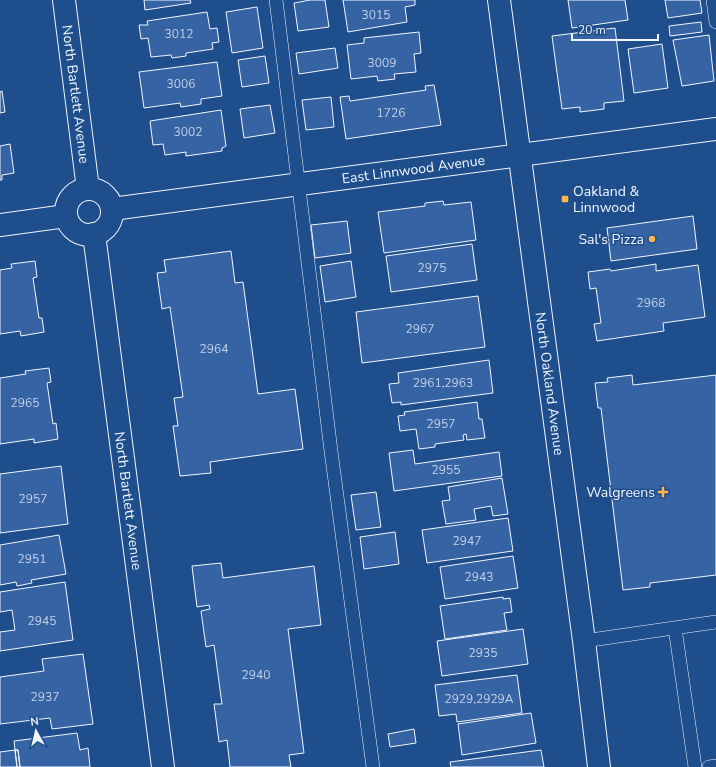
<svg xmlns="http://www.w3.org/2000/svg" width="716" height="767" font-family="'Nunito Sans',sans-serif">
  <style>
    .building { fill: #3563a3; stroke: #f2f6ff }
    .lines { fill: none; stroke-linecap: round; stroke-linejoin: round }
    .lane-casing { stroke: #f2f6ff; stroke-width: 14 }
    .street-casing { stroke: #f2f6ff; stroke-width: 24 }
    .secondary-casing { stroke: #f2f6ff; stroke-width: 24 }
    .lane { stroke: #1f4e8c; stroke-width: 13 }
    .street { stroke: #1f4e8c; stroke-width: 22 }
    .secondary { stroke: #1f4e8c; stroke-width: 22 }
    .poi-dot { fill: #ffb74d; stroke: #1f4e8c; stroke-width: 1.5 }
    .labels { text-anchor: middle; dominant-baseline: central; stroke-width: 3; stroke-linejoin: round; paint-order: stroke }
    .number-label { font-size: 12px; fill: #c3d1e8 }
    .street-label { font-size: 14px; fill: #f2f6ff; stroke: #1f4e8c }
    .poi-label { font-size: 14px; fill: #f2f6ff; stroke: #1f4e8c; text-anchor: end }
  </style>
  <rect width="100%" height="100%" fill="#1f4e8c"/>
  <path class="building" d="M144,0H190L191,3L145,10Z
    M310,0H325L329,27L298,31L294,3Z
    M343,0H415V5L405,7L407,22L348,32Z
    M568,0H625L628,20L572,28Z
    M665,0H700L702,13L668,18Z
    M257,7L263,48L232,53L226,12Z
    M207,12L210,29L217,28L219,42L212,43L213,49L186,53V56L172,58L171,55L151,57L148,38L141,39L139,25H148L147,21Z
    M701,22L702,32L670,36L669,26Z
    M615,28L624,101L604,103V109L580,112V107L562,109L552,36Z
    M419,32L421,53L414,54L416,72L394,74L395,79L378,81L377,76L351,79L347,45L364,43V38Z
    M709,35L714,81L682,86L673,40Z
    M662,44L668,88L634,93L628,49Z
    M335,48L338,68L299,74L296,53Z
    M265,56L269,83L242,87L238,60Z
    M217,62L222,96L201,99V104L181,107L180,103L144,108L139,72Z
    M434,85L441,125L346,139L340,97L349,96L350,101L426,90L425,86Z
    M2,91L5,112L0,113V92Z
    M331,97L334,127L306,130L302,100Z
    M270,105L275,133L244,138L240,109Z
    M221,110L226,146L222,148V151L186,156V152L165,155L163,144L153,145L150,121Z
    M10,144L14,173L2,175V180H0V146Z
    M443,201L444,205L471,202L476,240L384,253L378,212L425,206V203Z
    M693,216L697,249L611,261L607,228Z
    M347,221L351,253L315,258L311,225Z
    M472,244L477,280L391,292L386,256Z
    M231,251L235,283L243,282L258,394L295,389L303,449L210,462L211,473L180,476L173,426H178L174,398L183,397L170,307L162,309L157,273L166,272L164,260Z
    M35,261L37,277L33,278L39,318H42L44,332L21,336L20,331L0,334V270L12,268L11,264Z
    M351,261L356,297L325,302L320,266Z
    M656,264V271L698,265L705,317L663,323L664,331L597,341L594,324L601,323L596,288L590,289L588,272L610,269L611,271Z
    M478,296L485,347L362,363L356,312Z
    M489,360L493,393L401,405V402L392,403L389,384L399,383L398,373Z
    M49,368L51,382L47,383L53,424L56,423L58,439L34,443V439L0,444V378L26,374L25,371Z
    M632,375L633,385L716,375V575L650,583V587L623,590L601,408H598L595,383L608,382L607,378Z
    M477,402L479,419H482L485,438L467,440L466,434L463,435L464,440L435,444V447L419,449L416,429L400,431L398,416L405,415L404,412Z
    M413,450L415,464L499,452L502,476L394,491L389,453Z
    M61,466L68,524L0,533V474Z
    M502,478L508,514L493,516L491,506L474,509L476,520L446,524L442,501L450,500L448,487Z
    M376,492L381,527L356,530L351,495Z
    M508,518L513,551L427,563L422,530Z
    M395,532L399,564L364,569L360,537Z
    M59,535L66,574L31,580L32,583L17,586L16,582L0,585V545Z
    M513,556L518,588L445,599L440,567Z
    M221,563L223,578L314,566L321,625L288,629L304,753L289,755L291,767H230L227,740L219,742L214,704H222L214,645L206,647L201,611L210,609L209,605L197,607L192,566Z
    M65,582L73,640L0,651V632L15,630L12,610L0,612V592Z
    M503,597V599L510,598L512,612L504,613L507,630L445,639L440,606Z
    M523,629L528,664L442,676L437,641Z
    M83,654L93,724L52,729L50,718L0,724V677L44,671L42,659Z
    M517,675L522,713L457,722L456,714L439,716L435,685Z
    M531,713L536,743L462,755L458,724Z
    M414,729L416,743L390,747L388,734Z
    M77,733L80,750L88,748L90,767H20L18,750H15L14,741Z
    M15,750H18L20,767H17Z
    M15,750L17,767H0V752Z
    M541,750L544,767H451L450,762Z"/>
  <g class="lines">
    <defs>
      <path id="lane" d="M276,0L331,451L373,767
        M713,0L716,22
        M675,628L695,767
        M584,641L716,622
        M709,767L716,766"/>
      <g id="street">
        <path id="s1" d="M64,0L88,189"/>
        <circle cx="89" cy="212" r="23"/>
        <path id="s2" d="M112,209L716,129"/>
        <path d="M0,225L66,216"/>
        <path id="s3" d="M94,234L163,767"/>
      </g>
      <g id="secondary">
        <path id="s4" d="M499,0L584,641L599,767"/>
      </g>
    </defs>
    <use href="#lane" class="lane-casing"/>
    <use href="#street" class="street-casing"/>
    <use href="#secondary" class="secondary-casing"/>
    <use href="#lane" class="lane"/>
    <use href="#street" class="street"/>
    <use href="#secondary" class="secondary"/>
  </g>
  <g class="poi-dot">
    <rect x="561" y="195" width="8" height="8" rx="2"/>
    <circle cx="652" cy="239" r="4"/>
    <path d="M661 486h4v4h4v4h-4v4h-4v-4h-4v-4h4z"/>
  </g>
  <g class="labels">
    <g class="number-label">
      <text x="376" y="15">3015</text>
      <text x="179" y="34">3012</text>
      <text x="382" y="63">3009</text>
      <text x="181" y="84">3006</text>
      <text x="391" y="113">1726</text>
      <text x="188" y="132">3002</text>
      <text x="432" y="268">2975</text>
      <text x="651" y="303">2968</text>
      <text x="420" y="329">2967</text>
      <text x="214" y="349">2964</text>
      <text x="443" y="383">2961,2963</text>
      <text x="25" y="403">2965</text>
      <text x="441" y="424">2957</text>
      <text x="446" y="470">2955</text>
      <text x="33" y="499">2957</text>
      <text x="467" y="541">2947</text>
      <text x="32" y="559">2951</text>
      <text x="479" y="577">2943</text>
      <text x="42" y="621">2945</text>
      <text x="483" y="653">2935</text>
      <text x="256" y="675">2940</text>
      <text x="45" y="697">2937</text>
      <text x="479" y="699">2929,2929A</text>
    </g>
    <g class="street-label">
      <text stroke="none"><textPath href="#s1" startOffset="95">North Bartlett Avenue</textPath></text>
      <text stroke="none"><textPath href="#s2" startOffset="304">East Linnwood Avenue</textPath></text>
      <text stroke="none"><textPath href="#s4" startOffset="387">North Oakland Avenue</textPath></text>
      <text stroke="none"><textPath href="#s3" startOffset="269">North Bartlett Avenue</textPath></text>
    </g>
    <g class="poi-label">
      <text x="573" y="191" text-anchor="start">Oakland &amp;<tspan x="573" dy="16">Linnwood</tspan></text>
      <text x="644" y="239">Sal's Pizza</text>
      <text x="655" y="492">Walgreens</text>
    </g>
  </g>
  <g transform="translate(36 731) rotate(352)" stroke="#1f4e8c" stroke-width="3" paint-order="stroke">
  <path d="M0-3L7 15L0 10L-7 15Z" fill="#f2f6ff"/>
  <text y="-6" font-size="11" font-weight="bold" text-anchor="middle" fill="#f2f6ff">N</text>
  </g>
  <path d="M572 34v6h86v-6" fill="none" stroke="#f2f6ff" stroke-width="2"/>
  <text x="578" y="34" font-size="12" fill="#f2f6ff" stroke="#1f4e8c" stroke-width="3" paint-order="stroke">20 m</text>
</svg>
